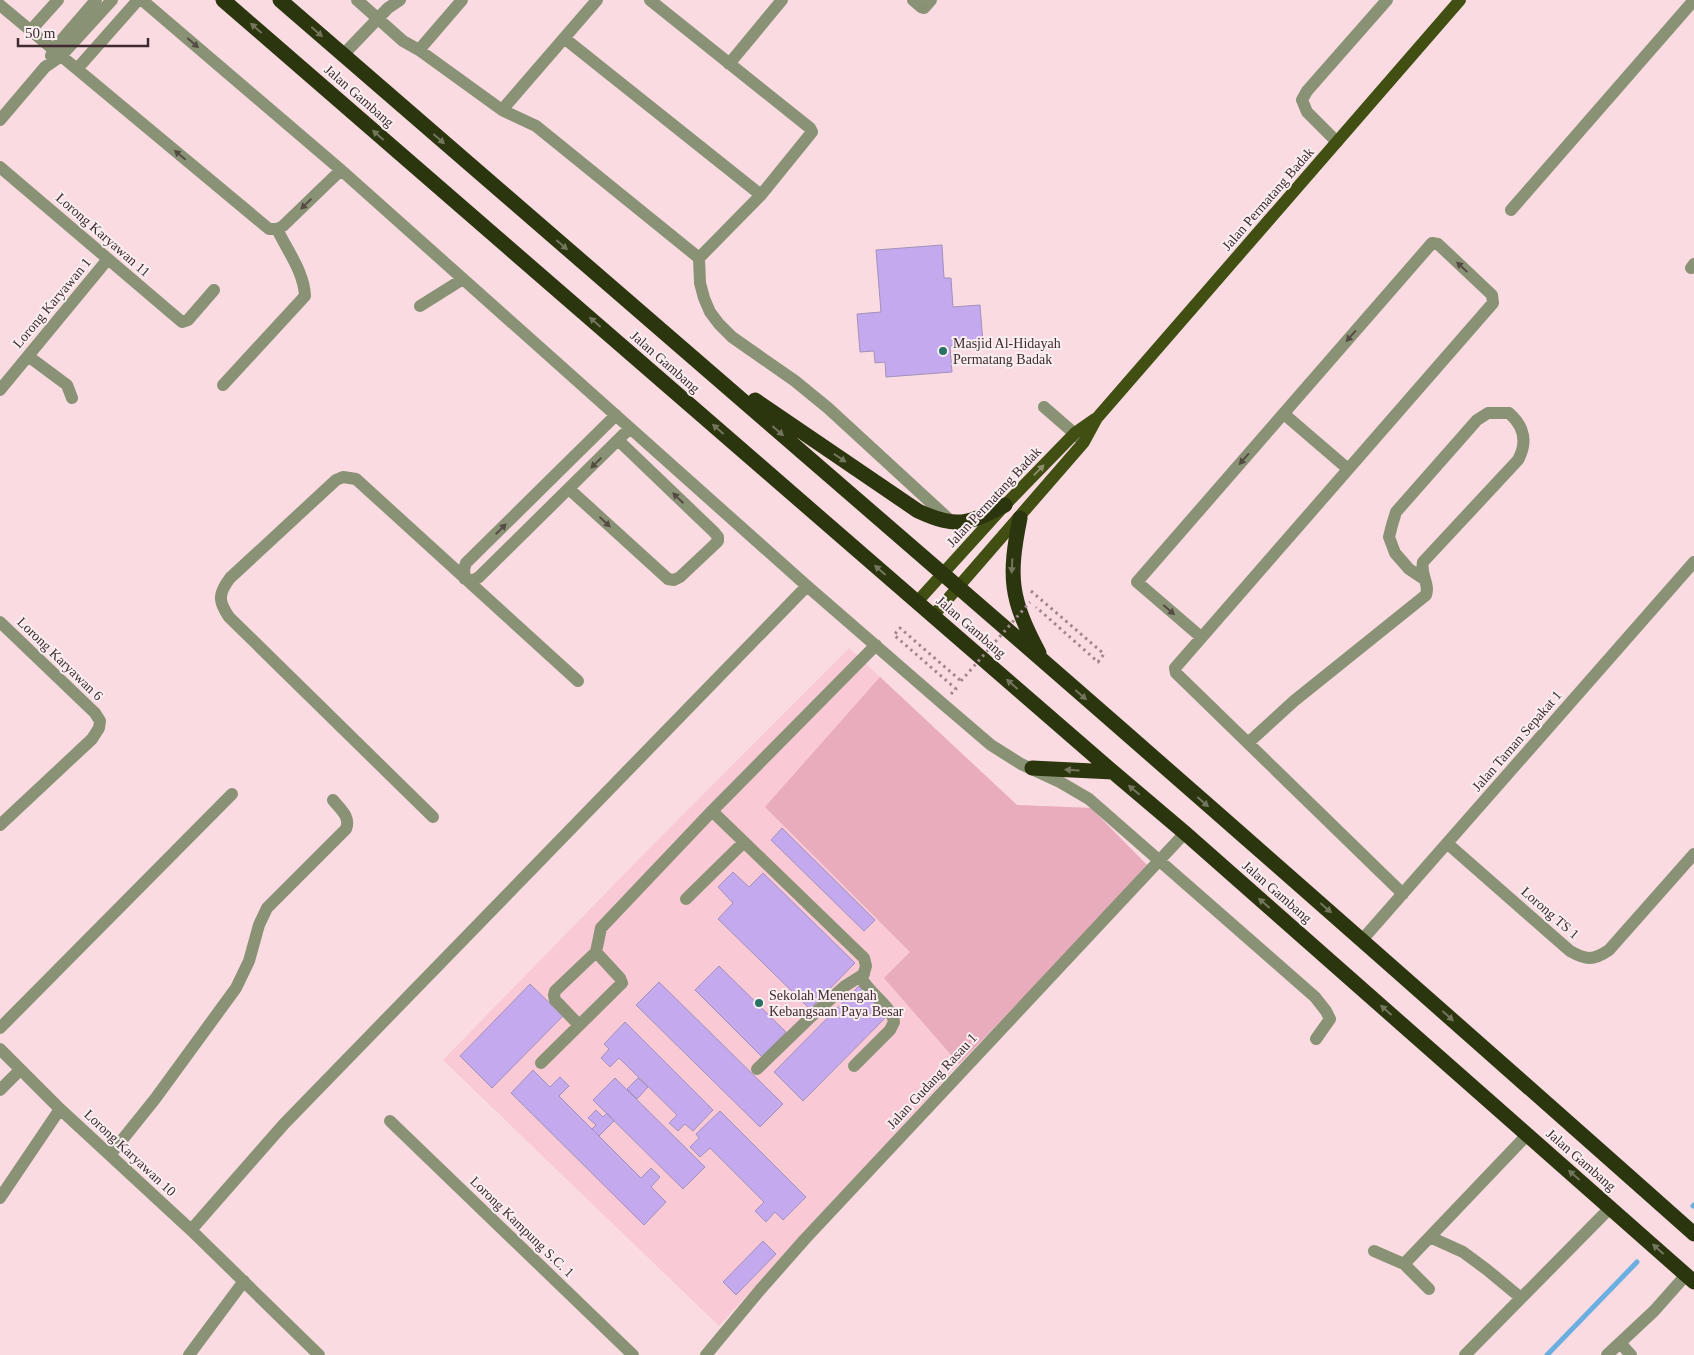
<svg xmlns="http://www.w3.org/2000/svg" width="1694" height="1355" font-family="Georgia,serif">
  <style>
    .built { fill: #f9c9d5 }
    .green { fill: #e9acbc }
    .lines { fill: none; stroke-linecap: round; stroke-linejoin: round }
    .stream { stroke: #6bafe1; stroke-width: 5 }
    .building { fill: #c4a9ee; stroke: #a192ba }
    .path { stroke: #a0868c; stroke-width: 3; stroke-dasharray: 2.5 4; stroke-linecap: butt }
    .minor { stroke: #899274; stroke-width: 12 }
    .major { stroke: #414f12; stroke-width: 12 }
    .highway { stroke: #2b350e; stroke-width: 15 }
    .path-bridge { stroke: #a0868c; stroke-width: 3; stroke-dasharray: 2.5 4; stroke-linecap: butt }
    .oneway { fill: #73765d }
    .oneway2 { fill: #554a44 }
    .oneway3 { fill: #8b8f6b }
    .poi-dot { fill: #2a7166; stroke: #f9eef0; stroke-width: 2 }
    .labels { text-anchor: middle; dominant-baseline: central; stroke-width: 4; stroke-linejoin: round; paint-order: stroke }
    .street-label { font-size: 14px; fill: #3f2b30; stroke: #f9eef0 }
    .poi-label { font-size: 14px; fill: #3f2b30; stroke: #f9eef0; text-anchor: start }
  </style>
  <rect width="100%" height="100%" fill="#fadbe2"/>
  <path class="built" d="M849,648L1017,805L1091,808L1147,865L1074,945L959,1064L719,1326L443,1060L640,858Z"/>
  <path class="green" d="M880,677L1017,805L1091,808L1147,865L1074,945L959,1064L884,978L910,952L765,807Z"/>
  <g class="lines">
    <path class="stream" d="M1693,1206L1694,1205
      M1547,1355L1637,1262"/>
  </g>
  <path class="building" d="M942,245L944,278H951L953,307L980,305L983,343L950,346L952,372L886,377L885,362L875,363L874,351L860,352L857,314L881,312L876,250Z
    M782,828L875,920L864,931L771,840Z
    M733,872L749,887L763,873L855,963L810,1009L718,919L733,903L718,887Z
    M719,966L786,1032L762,1057L695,990Z
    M659,982L783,1104L760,1127L636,1005Z
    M530,984L563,1016L492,1088L460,1056Z
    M859,986L888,1015L803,1101L774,1072Z
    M625,1022L713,1110L693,1131L685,1124L678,1131L669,1123L677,1115L619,1058L610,1067L601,1058L609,1049L604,1044Z
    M533,1070L550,1087L560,1077L569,1086L559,1096L641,1178L651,1168L660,1177L651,1187L666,1202L644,1225L511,1093Z
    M615,1078L705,1167L683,1189L593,1100Z
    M638,1078L648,1087L637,1099L627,1089Z
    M596,1110L603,1117L607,1113L614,1121L599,1136L592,1129L596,1125L588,1118Z
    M720,1111L806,1197L783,1220L775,1212L766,1222L755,1211L764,1202L710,1148L700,1157L690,1147L699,1138L696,1134Z
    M763,1241L776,1254L736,1295L723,1282Z"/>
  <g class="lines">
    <path class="path" d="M1031,591L1104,654L1098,662L1036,607
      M951,694L956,689L894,635L900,628L961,681"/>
    <path class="minor" d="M142,0L341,170L807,586L943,704L991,745L1021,764L1060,782L1089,799L1315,997L1326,1011L1330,1019L1316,1039
      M357,0L403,41L419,50L502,110L536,126L699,258
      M650,0L810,128L812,132L761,195L699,258L700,283L704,298L710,312L719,324L732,337L795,381L828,408L952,522
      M913,0L921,7L924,8L931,0
      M0,5L269,229H277L283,226L341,170
      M31,30L58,0
      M564,38L761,195
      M419,50L462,0
      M343,55L388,8L400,0
      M51,56L53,50L96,0
      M729,64L782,0
      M77,69L138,0
      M502,110L597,0
      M0,120L45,67L61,56L112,0
      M1337,142L1307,112L1302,100L1307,91L1387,0
      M0,167L182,322L188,320L214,290
      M1511,210L1694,0
      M1691,268L1694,264
      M420,306L463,279
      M28,356L67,385L72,398
      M223,385L305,296C304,272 287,250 277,229
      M0,390L108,259
      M1044,407L1082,440
      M1284,414L1348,469
      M616,415L466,563L464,569L465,579L474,580L479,577L630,428
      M569,489L668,579L674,580L680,577L714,545L718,541V537L714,532L618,440
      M0,622L95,713L100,721L99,728L92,739L0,825
      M1201,637L1137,582L1432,243L1438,244L1492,295L1493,303L1175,668L1176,673L1403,894
      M1248,743L1294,701L1426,595C1430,584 1420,574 1423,562L1518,460C1528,442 1524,426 1509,413H1488L1477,420L1396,512L1392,525L1389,537L1395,553L1409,569L1424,579
      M712,811L864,958L866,966L862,979C869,993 893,1008 894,1022L890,1030L854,1066
      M433,817L229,617C218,601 218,594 230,578L336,480L343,477L356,479L578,681
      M1448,844L1570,951C1586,960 1593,961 1609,950L1694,854
      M686,899L744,842
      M1362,940L1694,562
      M578,1024L555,1000L554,995L555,991L596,952
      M0,1028L232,794
      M0,1049L60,1109L191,1230L319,1355
      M541,1063L622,983L620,978L596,952L601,928L712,811L876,645
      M757,1069L816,1012L845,986L864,974
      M0,1090L20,1070
      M390,1121L633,1355
      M110,1155L155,1099L236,988L249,961L259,925L267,908L346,829C351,817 340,809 333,800
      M0,1198L60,1109
      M191,1230L284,1124L807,586
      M1430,1237L1463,1252L1486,1269L1521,1298
      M1374,1251L1404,1264
      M1429,1289L1404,1264L1528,1134
      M1621,1344L1631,1355
      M189,1355L244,1281
      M706,1355L760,1290L805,1239L1185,833
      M1465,1355L1611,1207
      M1607,1355L1654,1311L1686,1275"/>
    <path class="major" d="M917,602L1005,505L1075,433L1095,419
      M933,616L1084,442L1097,418L1460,0"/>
    <path class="highway" d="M223,0L1113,772L1185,833L1694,1282
      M280,0C500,193 722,383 943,574C1195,792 1445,1013 1694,1234
      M755,400L918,511C957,529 968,524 1005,505
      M1020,518C1008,578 1010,598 1039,653
      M1032,768L1113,772"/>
    <path class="path-bridge" d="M961,681L1030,602"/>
  </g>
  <defs><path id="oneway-solid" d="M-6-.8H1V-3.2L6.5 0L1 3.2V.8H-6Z" transform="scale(1.25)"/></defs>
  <g class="oneway">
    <use href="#oneway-solid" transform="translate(256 28) rotate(-139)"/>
    <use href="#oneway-solid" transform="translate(317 32) rotate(41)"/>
    <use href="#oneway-solid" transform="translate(378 135) rotate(-139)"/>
    <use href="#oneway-solid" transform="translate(439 139) rotate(41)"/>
    <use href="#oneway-solid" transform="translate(562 245) rotate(41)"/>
    <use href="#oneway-solid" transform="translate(595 322) rotate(-139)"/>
    <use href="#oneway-solid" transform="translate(718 429) rotate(-139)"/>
    <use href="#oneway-solid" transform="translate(778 431) rotate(41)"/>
    <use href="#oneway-solid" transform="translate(840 458) rotate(34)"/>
    <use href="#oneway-solid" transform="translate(1012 566) rotate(93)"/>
    <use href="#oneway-solid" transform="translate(880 570) rotate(-139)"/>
    <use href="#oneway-solid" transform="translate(1012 684) rotate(-139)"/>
    <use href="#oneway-solid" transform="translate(1081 695) rotate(41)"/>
    <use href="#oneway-solid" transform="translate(1072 770) rotate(-177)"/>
    <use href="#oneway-solid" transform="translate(1134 790) rotate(-140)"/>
    <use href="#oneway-solid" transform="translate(1203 802) rotate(41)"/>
    <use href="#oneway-solid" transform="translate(1264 903) rotate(-139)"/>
    <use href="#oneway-solid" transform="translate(1326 908) rotate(41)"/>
    <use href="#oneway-solid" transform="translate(1386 1010) rotate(-139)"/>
    <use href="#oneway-solid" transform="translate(1448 1016) rotate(42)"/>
    <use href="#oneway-solid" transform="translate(1574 1175) rotate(-139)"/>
    <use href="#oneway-solid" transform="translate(1658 1249) rotate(-138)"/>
  </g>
  <g class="oneway2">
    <use href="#oneway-solid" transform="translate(193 43) rotate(41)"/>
    <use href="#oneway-solid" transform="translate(180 155) rotate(-140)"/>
    <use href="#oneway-solid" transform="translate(306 204) rotate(136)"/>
    <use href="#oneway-solid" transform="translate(1462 267) rotate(-137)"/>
    <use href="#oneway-solid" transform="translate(1351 336) rotate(131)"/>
    <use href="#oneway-solid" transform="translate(1244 459) rotate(131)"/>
    <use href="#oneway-solid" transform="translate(596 463) rotate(135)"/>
    <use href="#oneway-solid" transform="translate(678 498) rotate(-136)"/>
    <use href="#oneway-solid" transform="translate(605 522) rotate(43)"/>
    <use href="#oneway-solid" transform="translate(501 529) rotate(-45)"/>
    <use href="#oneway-solid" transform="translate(1169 610) rotate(41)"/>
  </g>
  <use class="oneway3" href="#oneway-solid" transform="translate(1039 470) rotate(-46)"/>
  <g class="poi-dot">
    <circle cx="943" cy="351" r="5"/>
    <circle cx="759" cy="1003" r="5"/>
  </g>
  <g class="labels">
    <g class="street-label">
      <text transform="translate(359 96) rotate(41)">Jalan Gambang</text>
      <text transform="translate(1268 199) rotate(-49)">Jalan Permatang Badak</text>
      <text transform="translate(103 235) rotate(41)">Lorong Karyawan 11</text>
      <text transform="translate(52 303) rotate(-50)">Lorong Karyawan 1</text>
      <text transform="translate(665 362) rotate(41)">Jalan Gambang</text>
      <text transform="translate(994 497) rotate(-47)">Jalan Permatang Badak</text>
      <text transform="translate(971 627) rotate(41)">Jalan Gambang</text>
      <text transform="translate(60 659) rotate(44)">Lorong Karyawan 6</text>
      <text transform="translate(1517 741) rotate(-49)">Jalan Taman Sepakat 1</text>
      <text transform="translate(1277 892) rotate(41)">Jalan Gambang</text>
      <text transform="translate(1550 913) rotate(41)">Lorong TS 1</text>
      <text transform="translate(932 1081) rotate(-47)">Jalan Gudang Rasau 1</text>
      <text transform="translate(130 1153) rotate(43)">Lorong Karyawan 10</text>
      <text transform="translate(1581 1160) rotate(41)">Jalan Gambang</text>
      <text transform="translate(522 1227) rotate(44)">Lorong Kampung S.C. 1</text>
    </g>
    <g class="poi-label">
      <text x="953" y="343">Masjid Al-Hidayah<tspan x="953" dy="16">Permatang Badak</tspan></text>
      <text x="769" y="995">Sekolah Menengah<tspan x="769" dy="16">Kebangsaan Paya Besar</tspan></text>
    </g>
  </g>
  <path d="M18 38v8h130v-8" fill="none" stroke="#3f2b30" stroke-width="2.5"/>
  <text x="25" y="38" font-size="15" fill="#3f2b30" stroke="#f9eef0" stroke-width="4" paint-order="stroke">50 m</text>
</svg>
